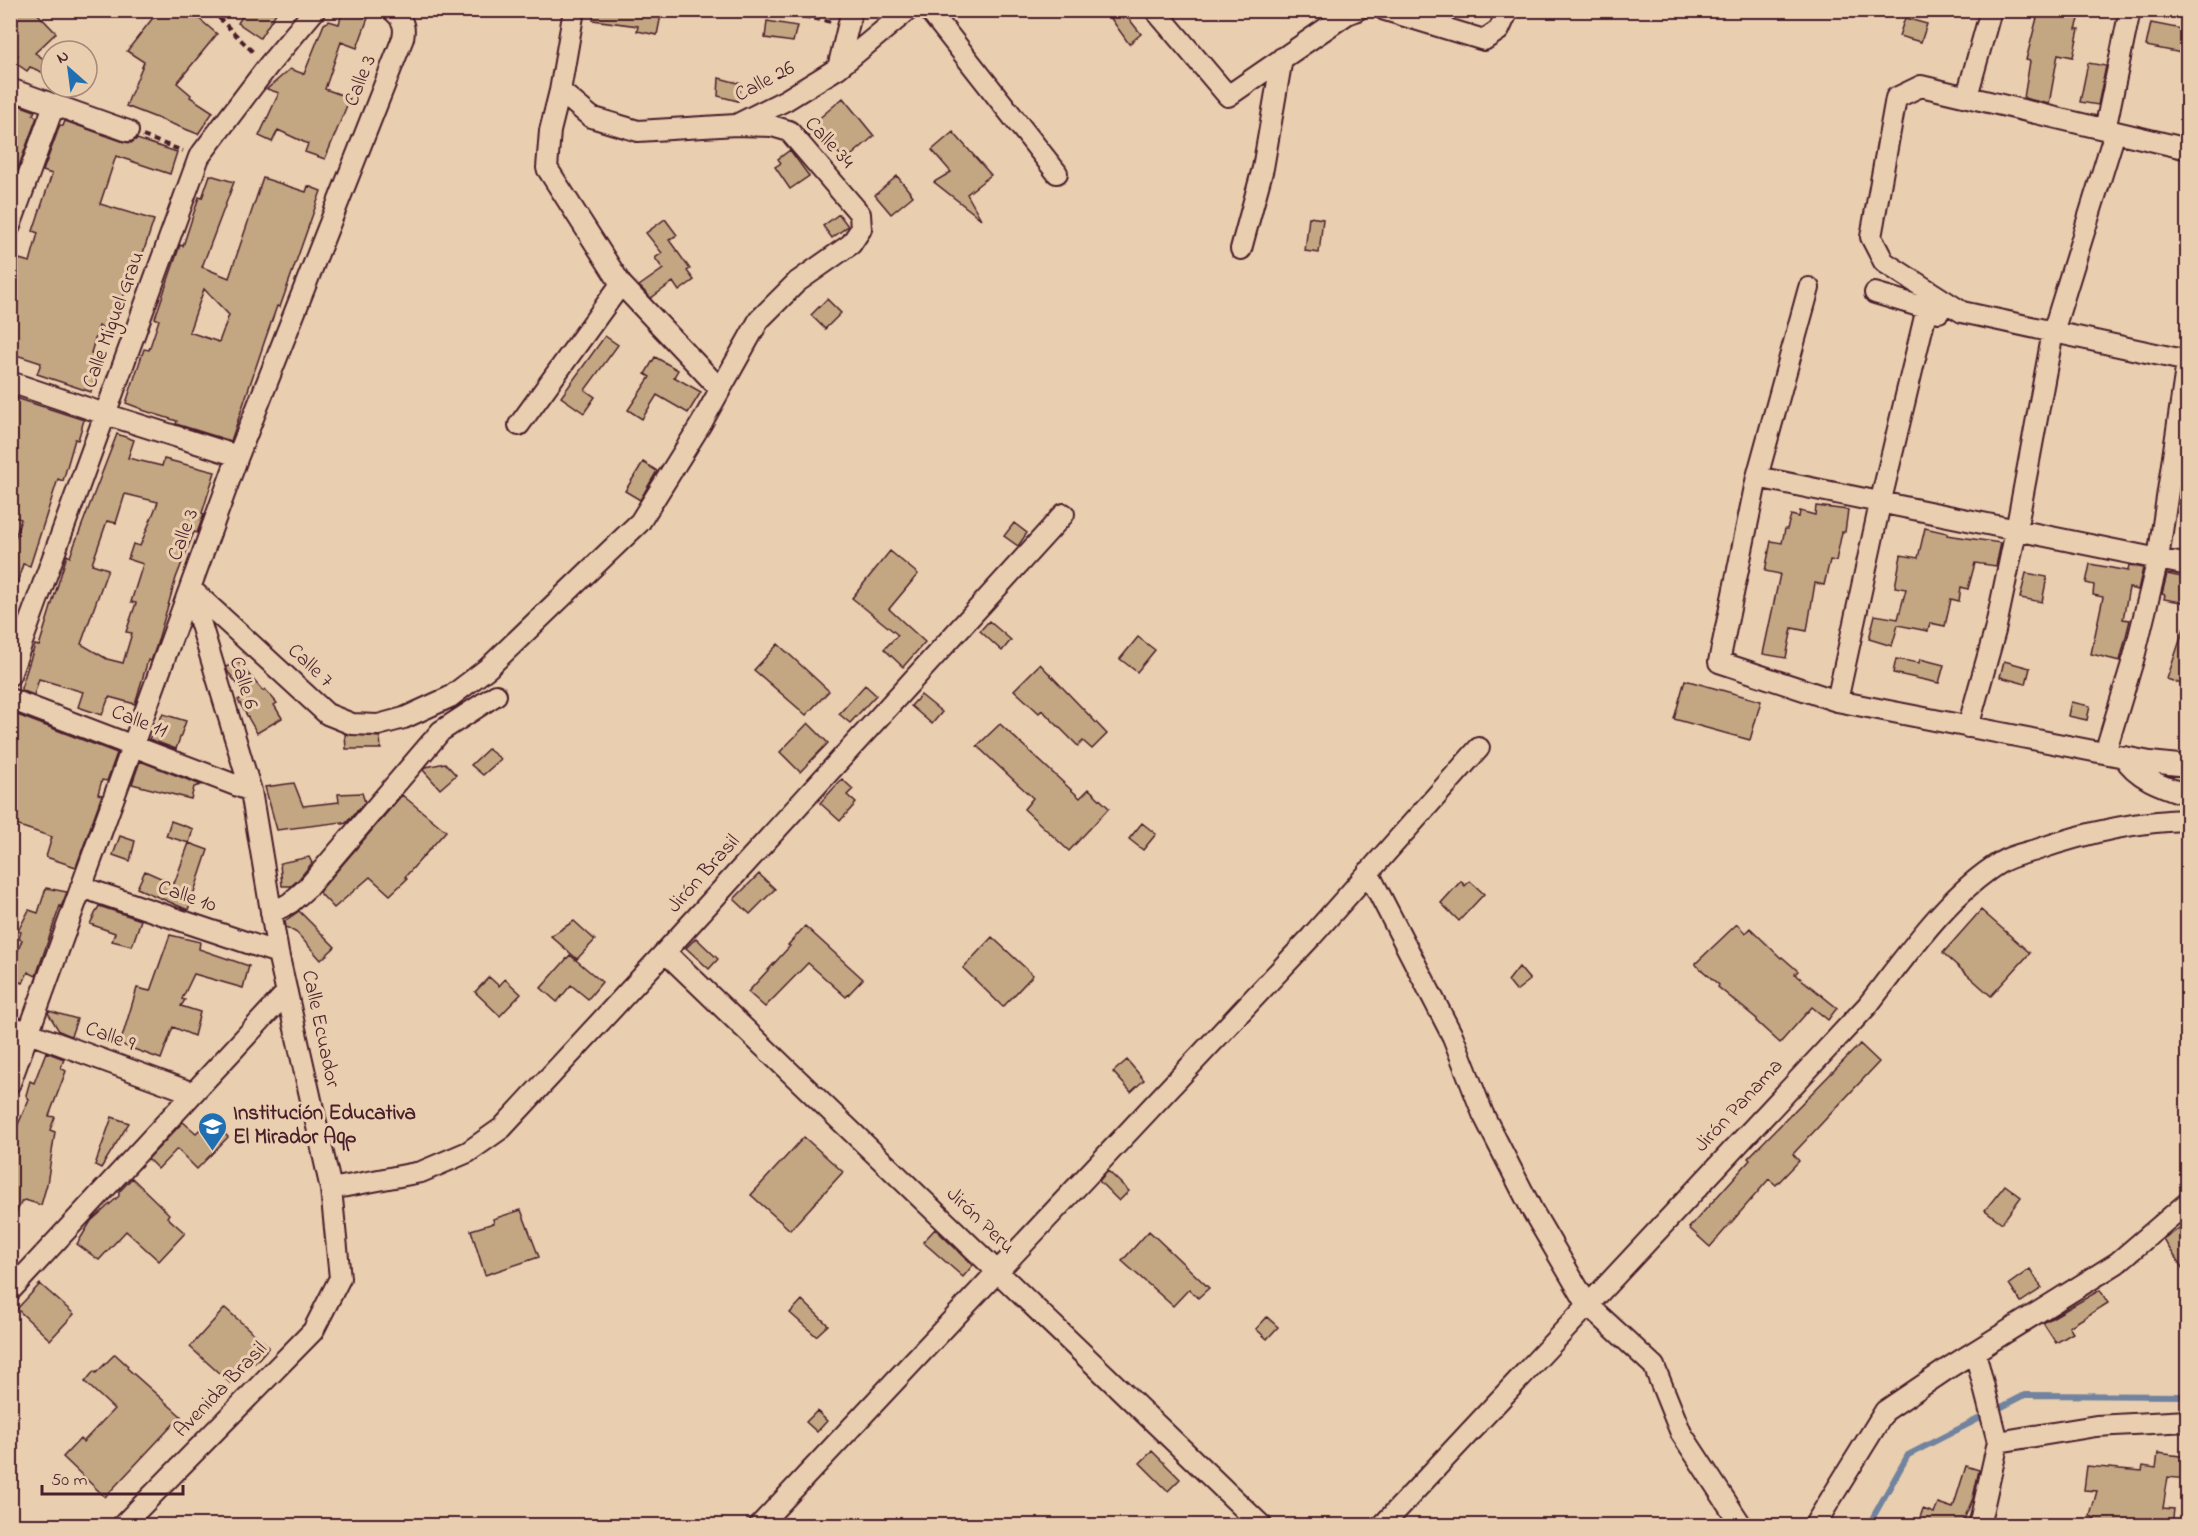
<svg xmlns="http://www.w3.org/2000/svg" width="2198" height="1536" font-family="'Indie Flower',sans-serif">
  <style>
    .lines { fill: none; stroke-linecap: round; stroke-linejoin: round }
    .stream { stroke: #71839e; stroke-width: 6 }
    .building { fill: #c3a682; stroke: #4a1f2b; stroke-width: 1.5; fill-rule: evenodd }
    .street-casing { stroke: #4a1f2b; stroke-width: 24 }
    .path { stroke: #4a1f2b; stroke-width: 4; stroke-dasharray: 6 4.5; stroke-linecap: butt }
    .street { stroke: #e9ceb0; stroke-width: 20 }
    .labels { text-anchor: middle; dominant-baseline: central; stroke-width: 6; stroke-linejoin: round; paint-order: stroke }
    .street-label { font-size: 21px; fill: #4a1f2b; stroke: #e9ceb0 }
    .poi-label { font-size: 21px; font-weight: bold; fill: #4a1f2b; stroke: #e9ceb0; text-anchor: start }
  </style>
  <rect width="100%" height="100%" fill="#e9ceb0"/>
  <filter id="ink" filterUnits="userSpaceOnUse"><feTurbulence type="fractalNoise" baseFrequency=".0167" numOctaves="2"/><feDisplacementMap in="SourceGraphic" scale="12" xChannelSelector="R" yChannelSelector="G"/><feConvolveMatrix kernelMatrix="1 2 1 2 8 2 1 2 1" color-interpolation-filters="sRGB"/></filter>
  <g filter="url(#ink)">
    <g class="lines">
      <path class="stream" d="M1868,1526L1908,1455L2025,1395L2188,1396"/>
    </g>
    <path class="building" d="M21,10H34L56,33L35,53L51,64V76L30,67L27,71L14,62L18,55L10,51V28Z
      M159,10H189L217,34L177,83L191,95L190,97L213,112L198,134L126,106L144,62L127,51Z
      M246,10H278L260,38L238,23Z
      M343,10L368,18L357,48L341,42L325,89L350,98L325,159L305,152L308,144L278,130L272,142L259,136L279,93L267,89L290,69L304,74L324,24L329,21L339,24Z
      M594,10H662L657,35L637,31L638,26L593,20Z
      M1105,10H1122L1141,34L1129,44Z
      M2039,10H2082L2076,29H2079L2073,57L2058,54L2049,104L2024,98L2030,61L2026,60Z
      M1905,18L1927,24L1921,42L1899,36Z
      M767,21L797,26L793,42L765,38Z
      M2151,23L2187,30V54L2146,46Z
      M2088,63L2106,66L2098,105L2080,102Z
      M719,78L742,84L738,101L718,96Z
      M843,98L874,136L845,161L836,150L838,147L816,121Z
      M10,102L35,111L33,115L37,117L10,190Z
      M65,121L124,142L131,143L137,139L177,152L170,174L116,156L100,204L154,220L133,283L128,282L113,330L99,326L91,353L101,356L91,392L37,374L41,363L10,353V287L19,259L30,262L38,233L33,231L52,174L43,171L60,125L63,126Z
      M953,132L991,175L967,194L981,219L934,182L951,172L932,150Z
      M790,150L809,176L790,189L775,167L781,163L778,159Z
      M210,175L234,182L202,267L229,278L263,178L306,192L308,186L321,191L280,307L277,306L265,340L231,441L176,424L177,421L142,410V409L126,403L144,349L149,350L159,320L155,318L180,245L183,246L199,197L202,198ZM204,289L229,315L219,342L189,332Z
      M897,176L913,196L891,214L875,195Z
      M839,214L848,226L832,238L823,226Z
      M1309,217L1323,219L1319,253L1305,251Z
      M665,219L677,235L669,240L690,269L687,271L694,280L679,291L673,282L651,298L639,286L663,269L655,258L662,253L646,233Z
      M827,299L841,313L825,329L811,315Z
      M605,336L618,345L585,390L595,397L584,413L561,397Z
      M655,357L678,370L674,377L701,392L688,413L657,395L642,419L628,410L650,377L645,374Z
      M10,396L84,420L78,440L75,439L63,481L58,479L30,566L23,564L14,594H10V554L21,519L10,516Z
      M117,434L134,440L128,458L162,466L164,459L215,472L202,513L204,514L197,533L194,532L176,578L156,647L151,661L148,660L135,704L109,697L102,715L78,707L83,692L39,679L34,695L21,690V688L35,645L39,646L67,555L70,557L72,551ZM125,494L158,502L140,546L133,544L128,559L143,564L131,602L136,603L126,632L132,633L123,663L107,659L81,644L108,569L92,564L107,521L116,523Z
      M643,462L657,471L640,500L625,491Z
      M1816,506L1848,510L1845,532H1842L1836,561L1830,560L1824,585L1815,583L1807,631L1792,628L1786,658L1763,654L1780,574L1765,571L1771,541L1782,543L1785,529H1787L1791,515L1799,517L1800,511L1815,515Z
      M1014,523L1027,533L1018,546L1004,536Z
      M1925,528L1947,533V535L2001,543L1996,566L1975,563L1968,589L1961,587L1959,601L1951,599L1945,626L1930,623L1928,631L1898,625L1892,646L1869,639L1875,615L1898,619L1906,589L1895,587L1901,555L1918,558Z
      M890,551L918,574L889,609L925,642L903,667L884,649L898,635L852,598Z
      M2090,564L2128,571L2129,565L2143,568L2138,590L2129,588L2123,619L2130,620L2120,661L2091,654L2103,597L2093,595L2094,585L2086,583Z
      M2026,573L2047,577L2042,602L2020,598Z
      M2167,574L2187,578V603L2164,599L2165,595L2162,594Z
      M989,621L1011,640L1002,651L980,631Z
      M2185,625L2187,626V686L2167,679Z
      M1138,637L1155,650L1137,672L1120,659Z
      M778,644L829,691L806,715L754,670Z
      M1896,659L1919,663L1920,659L1944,665L1939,683L1893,673Z
      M237,661L263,691L265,689L277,703L274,705L282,718L257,733L238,700L246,695L228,672L226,667Z
      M2004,661L2030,668L2026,684L2000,677Z
      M1040,664L1107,734L1092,749L1083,741L1078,746L1042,710L1039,713L1014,690Z
      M1685,680L1761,701L1750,740L1674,719Z
      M865,685L876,695L850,723L839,714Z
      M921,695L942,712L932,724L911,706Z
      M2071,702L2090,706L2087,720L2068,716Z
      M12,713L117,753L107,781L102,780L98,794L102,795L76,867L46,857L52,837L10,823V815L18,795L10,793V717Z
      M163,714L186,721L176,749L149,739Z
      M808,723L828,743L800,772L780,752Z
      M1000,724L1080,798L1089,789L1109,808L1069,851L1024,809L1033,798L977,746Z
      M345,734L380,737L381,749H346Z
      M488,749L501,759L483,775L471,765Z
      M140,761L201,785L194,787L191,799L132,784Z
      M445,763L456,775L440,789L423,770L426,767Z
      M842,779L853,789L847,795L856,803L840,821L820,803Z
      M294,783L303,806L339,802L338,794L362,793L365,802L346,823L342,824V822L277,830L265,787Z
      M402,795L446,831L405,877L407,879L390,895L370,877L334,908L319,892Z
      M171,821L193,829L189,843L166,836Z
      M1142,823L1156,834L1143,850L1129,839Z
      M120,836L135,841L130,861L113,855Z
      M189,843L208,850L188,910L137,888L145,871L174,884Z
      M309,857L312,863L299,879L291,886H282L280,863Z
      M759,874L775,889L750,914L734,899Z
      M1461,881L1465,886L1470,881L1484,894L1459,921L1441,903Z
      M46,888L67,892L61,907L60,906L36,976L28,972L23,983L10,979V972L22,940L19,939L21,932L18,931L29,910L38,913Z
      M99,906L141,920L132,946L112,941L115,933L90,924Z
      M1981,910L2030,953L1991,996L1943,953Z
      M299,911L335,947L321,960L297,933L286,927L285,921Z
      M574,921L595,940L577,959L551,936Z
      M1737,924L1745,933L1750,928L1781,958L1782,957L1798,971L1795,974L1837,1008L1828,1020L1812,1007L1780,1043L1756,1021L1757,1019L1718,987L1719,985L1695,964Z
      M805,926L863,979L846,997L808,963L765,1007L748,992L790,946L788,945Z
      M170,935L200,942L199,949L249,966L243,988L194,974L182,999L185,1000L181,1006L200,1012L194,1036L173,1027L161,1059L120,1044L137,988L150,991Z
      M992,937L1033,975L1003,1007L963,968Z
      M696,938L718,959L709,969L686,948Z
      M570,955L602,982L588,999L571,985L557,1002L541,988Z
      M1519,967L1530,980L1516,991L1508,981Z
      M489,977L499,986L505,979L521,994L500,1016L475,992Z
      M49,1011L77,1019L71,1036L59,1031L48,1013Z
      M1860,1044L1879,1062L1793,1154L1799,1161L1776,1185L1769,1179L1710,1247L1689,1228L1750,1160L1748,1158Z
      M46,1052L64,1059L61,1068L66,1071L49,1116L55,1117L50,1130L55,1132L47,1184L41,1205L25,1200L22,1201L10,1225V1143L29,1099L26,1095L30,1081L34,1083Z
      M1127,1060L1144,1080L1131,1092L1113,1072Z
      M112,1117L129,1123L101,1168L95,1165Z
      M210,1120L228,1137L197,1169L177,1149L158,1169L148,1159L183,1122L196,1133Z
      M804,1137L843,1172L790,1230L751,1195Z
      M1108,1171L1129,1191L1119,1201L1099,1181Z
      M132,1178L169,1214L167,1217L185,1233L159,1261L126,1231L99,1260L77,1244L91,1221L119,1196V1192Z
      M2005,1185L2021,1197L2002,1223L1985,1210Z
      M521,1210L539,1257L485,1275L471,1230L494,1223L493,1219Z
      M2187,1223V1275L2163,1239Z
      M935,1229L973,1265L963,1277L923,1242Z
      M1149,1231L1209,1288L1198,1298L1189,1289L1173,1306L1122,1261Z
      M2030,1269L2042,1288L2021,1302L2009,1284Z
      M40,1284L74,1314L50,1340L17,1309Z
      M2100,1290L2108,1303L2069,1327L2073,1333L2056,1343L2043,1323Z
      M802,1300L828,1325L816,1336L790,1313Z
      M225,1308L269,1347L255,1363L252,1360L230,1383L190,1347Z
      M1267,1317L1278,1327L1267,1339L1256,1329Z
      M115,1354L128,1366L127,1368L181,1416L105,1497L63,1457L80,1439L83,1442L114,1409L85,1382L94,1371L96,1373Z
      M817,1411L827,1421L817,1432L806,1422Z
      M1152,1451L1180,1479L1168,1491L1140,1463Z
      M2158,1453L2187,1457V1479L2168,1477L2163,1508L2174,1509L2172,1526H2093L2095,1518L2090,1516L2097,1491L2084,1490L2087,1466L2142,1471L2143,1466L2156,1468Z
      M1966,1466L1979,1470L1973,1498L1963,1522V1526H1917L1923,1509L1934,1513L1938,1503L1953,1508Z"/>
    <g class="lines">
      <defs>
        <path id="street" d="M574,10L560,91L550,131L547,168L621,284L720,389
          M929,10L1057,173
          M1155,10L1228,96L1347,14L1357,10
          M1385,10L1484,40L1499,30L1508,10
          M838,68L852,10
          M10,89L128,131
          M560,91L591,117L638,131L736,125L786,100L838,68L908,10
          M1967,96L1991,10
          M2105,130L2130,10
          M2188,149L1921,86L1896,98L1871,237L1884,262L1962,312L2188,361
          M10,226L54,105
          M1241,249L1263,168L1282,58
          M1809,288L1757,477L1719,662L1837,701L2150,762L2188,766
          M1875,293L1939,312
          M10,382L105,414L238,456
          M519,425L621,284
          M1757,477L2188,565
          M190,588L327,714L352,724L378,725L404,718L450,697L488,668L640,522L701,424L759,320L797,282L851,244L861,229L860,214L789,131L772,126L736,125
          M10,675L199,157L268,66L315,10
          M10,699L251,791
          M1837,701L1880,504L1927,308
          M1968,727L1995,631L2016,531L2053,332L2115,132
          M2105,753L2134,657L2158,559L2188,355
          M2124,757C2137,779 2164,787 2188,795
          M1368,872L1453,1037L1483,1114L1532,1210L1587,1304L1654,1366L1681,1433L1742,1526
          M81,887L278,953
          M271,913L290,903L308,887L441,731L496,695
          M665,952L1262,1526
          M10,1026L193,1093
          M10,1083L238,456L403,38C406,26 402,18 392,10
          M331,1189L421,1172L468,1152L502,1128L665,952L1064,514
          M10,1291L287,992
          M1975,1352L1998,1442L1979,1526
          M1998,1442L2096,1426L2188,1421
          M122,1526L313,1331L340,1278L331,1189L278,953L251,791L190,588
          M759,1526L1312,936L1479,748
          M1382,1526L1868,1005C1906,956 1948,894 2001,862C2011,856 2025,853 2036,850C2085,833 2136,821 2188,820
          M1814,1526L1885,1411L1950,1367L2117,1263L2188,1202"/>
      </defs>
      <use href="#street" class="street-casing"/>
      <path class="path" d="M211,10L255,54
        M773,10L831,22
        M143,136L183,151"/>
      <use href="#street" class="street"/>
    </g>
  </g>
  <defs>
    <symbol id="school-pin" viewBox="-11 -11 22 30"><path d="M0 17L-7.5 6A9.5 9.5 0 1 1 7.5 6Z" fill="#1f6fb2" stroke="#e9ceb0"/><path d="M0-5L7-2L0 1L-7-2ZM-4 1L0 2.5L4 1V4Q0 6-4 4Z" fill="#fff"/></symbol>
  </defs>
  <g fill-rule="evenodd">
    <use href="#school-pin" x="196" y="1110" width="33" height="45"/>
  </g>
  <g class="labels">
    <g class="street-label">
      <text transform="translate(361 81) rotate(-68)">Calle 3</text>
      <text transform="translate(765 82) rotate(-28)">Calle 26</text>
      <text transform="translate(829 143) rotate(47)">Calle 34</text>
      <text transform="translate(114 320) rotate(-70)">Calle Miguel Grau</text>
      <text transform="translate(184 535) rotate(-70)">Calle 3</text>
      <text transform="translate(310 666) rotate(43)">Calle 7</text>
      <text transform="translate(243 683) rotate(73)">Calle 6</text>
      <text transform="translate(139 722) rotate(21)">Calle 11</text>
      <text transform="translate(704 874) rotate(-48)">Jirón Brasil</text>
      <text transform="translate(187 897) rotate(19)">Calle 10</text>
      <text transform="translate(320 1029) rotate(78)">Calle Ecuador</text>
      <text transform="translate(110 1037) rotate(20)">Calle 9</text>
      <text transform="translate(1739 1106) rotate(-47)">Jirón Panama</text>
      <text transform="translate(980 1221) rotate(44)">Jirón Peru</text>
      <text transform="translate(221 1390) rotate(-46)">Avenida Brasil</text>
    </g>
    <g class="poi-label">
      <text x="233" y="1114">Institución Educativa<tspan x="233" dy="24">El Mirador Aqp</tspan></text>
    </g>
  </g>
  <rect width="2198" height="1536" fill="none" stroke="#e9ceb0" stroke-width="36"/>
  <rect x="18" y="18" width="2162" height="1500" fill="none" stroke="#4a1f2b" stroke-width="2" filter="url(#ink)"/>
  <g transform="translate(69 69) rotate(332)"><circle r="28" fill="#e9ceb0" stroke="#a9887b" stroke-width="1.5"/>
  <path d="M0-4.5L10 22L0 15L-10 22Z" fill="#1f6fb2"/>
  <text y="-9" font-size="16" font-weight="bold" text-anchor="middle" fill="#4a1f2b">N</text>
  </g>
  <path d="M42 1485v9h141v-9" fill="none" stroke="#4a1f2b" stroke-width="3"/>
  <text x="51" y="1485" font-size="18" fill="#4a1f2b" stroke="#e9ceb0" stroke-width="4.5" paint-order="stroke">50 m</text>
</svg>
